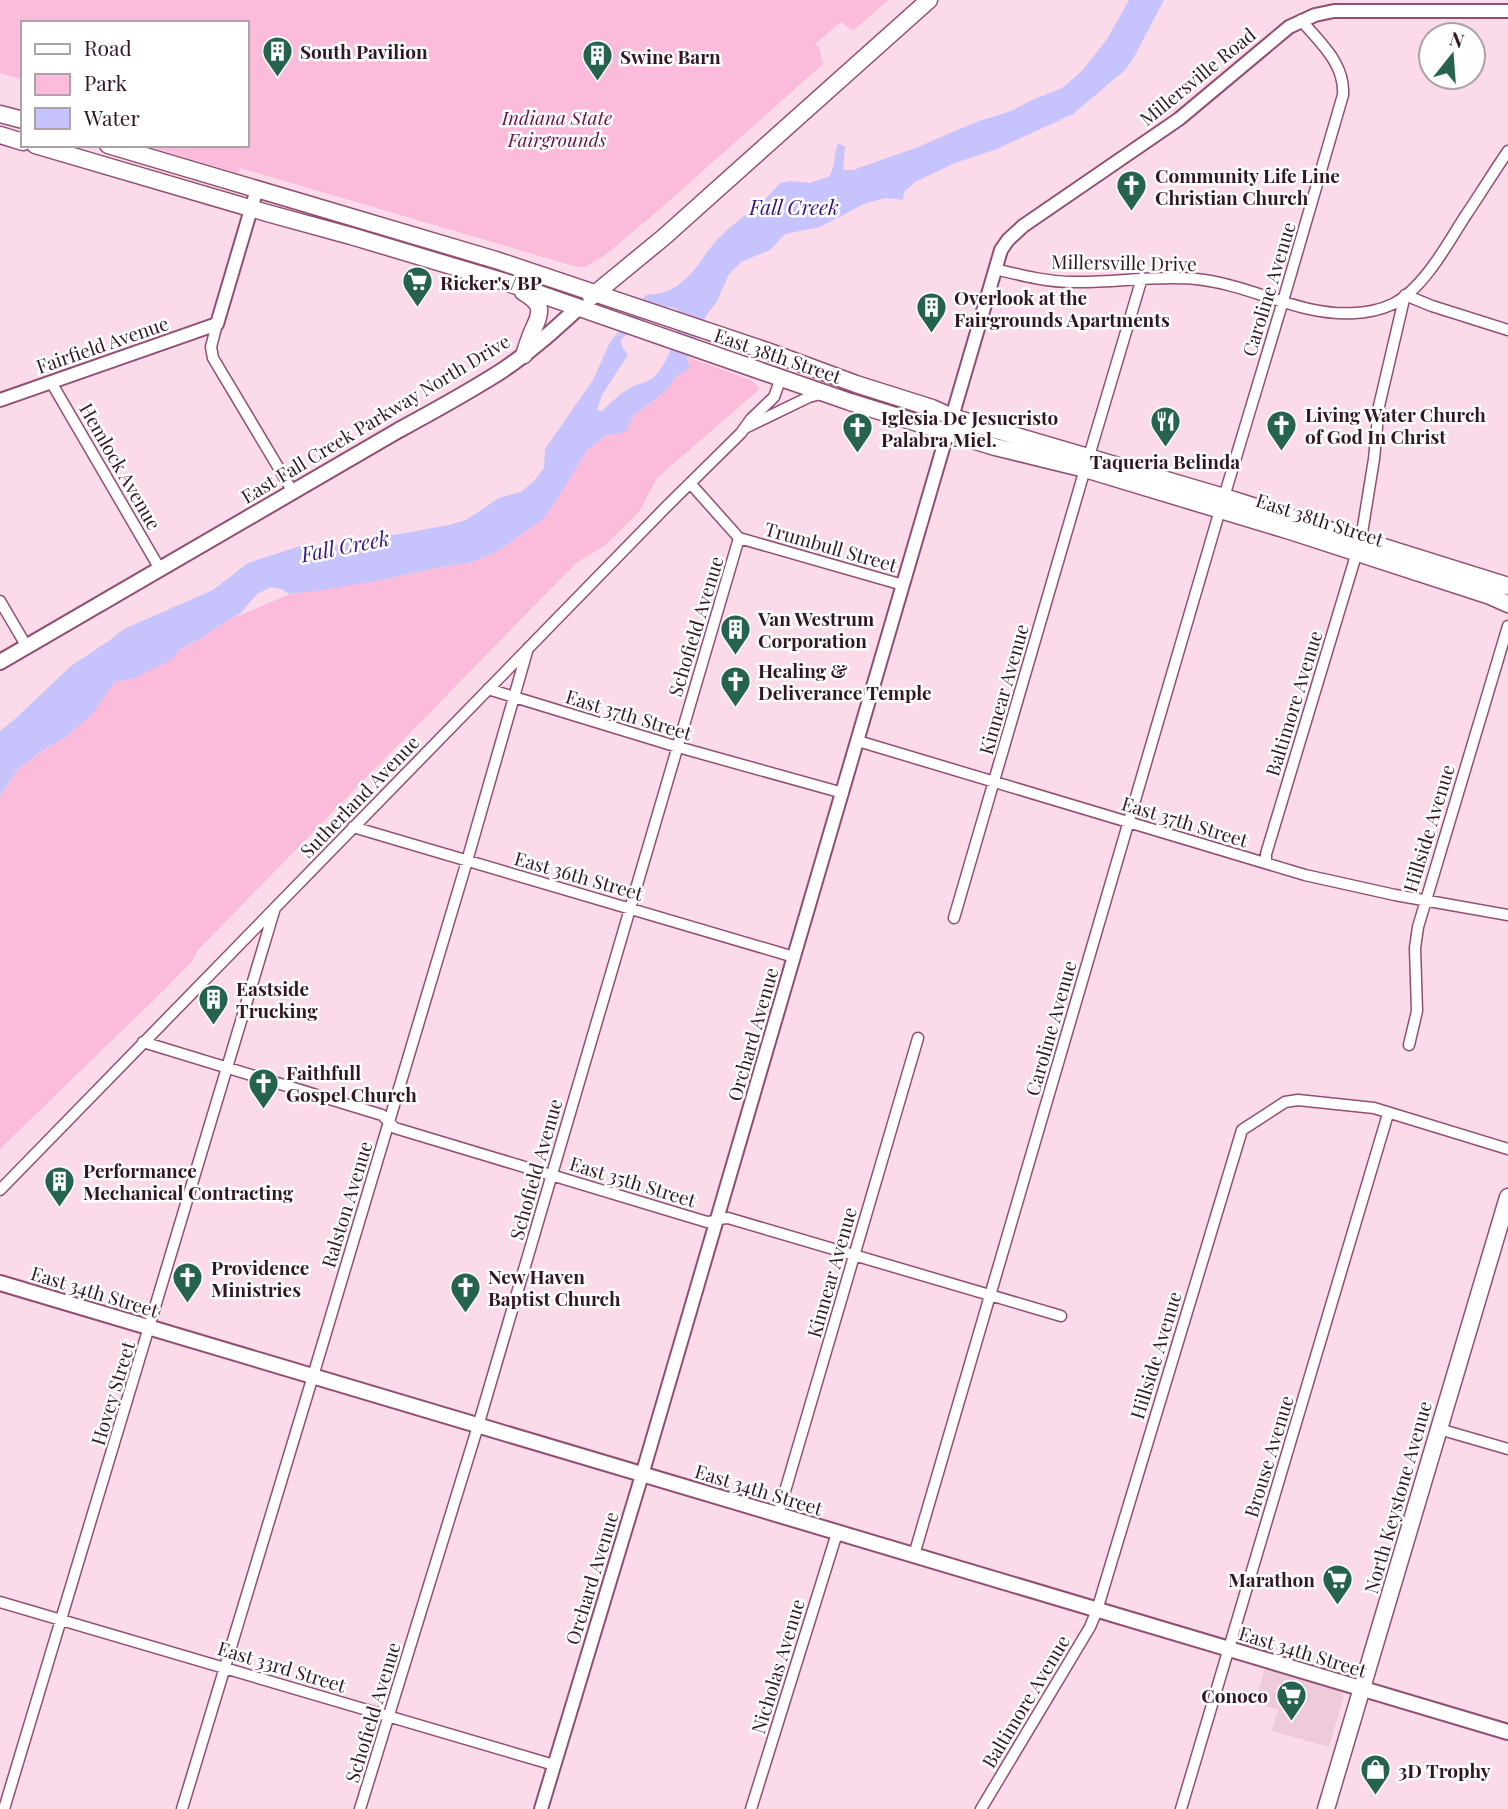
<svg xmlns="http://www.w3.org/2000/svg" width="1508" height="1809" font-family="'Playfair Display',serif">
  <style>
    .built { fill: #eecbdb }
    .green { fill: #fbbcdb }
    .water { fill: #c7c3fd; fill-rule: evenodd }
    .lines { fill: none; stroke-linecap: round; stroke-linejoin: round }
    .minor-casing { stroke: #924e72; stroke-width: 13 }
    .tertiary-casing { stroke: #924e72; stroke-width: 16 }
    .secondary-casing { stroke: #924e72; stroke-width: 18 }
    .primary-casing { stroke: #924e72; stroke-width: 19 }
    .minor { stroke: #fff; stroke-width: 10 }
    .tertiary { stroke: #fff; stroke-width: 12 }
    .secondary { stroke: #fff; stroke-width: 14 }
    .primary { stroke: #fff; stroke-width: 16 }
    .labels { text-anchor: middle; dominant-baseline: central; stroke-width: 5; stroke-linejoin: round; paint-order: stroke }
    .poi-label { font-size: 19px; font-weight: bold; fill: #321625; stroke: #fff; text-anchor: start }
    .street-label { font-size: 19px; fill: #321625; stroke: #fff }
    .park-label { font-size: 19px; font-style: italic; fill: #691047; stroke: #fff }
    .water-label { font-size: 21px; font-style: italic; fill: #381383; stroke: #fff }
  </style>
  <rect width="100%" height="100%" fill="#fbdbea"/>
  <path class="built" d="M1265,1668L1342,1691L1344,1696L1329,1747L1272,1731L1278,1710L1255,1703Z"/>
  <path class="green" d="M0,0H888L853,31L841,22L815,44L820,50L822,61L824,63L659,210L604,256L585,267H577L240,168L238,173L143,145H247V23H23V80L0,73Z
    M688,357L753,381L759,389L753,395L657,478L639,512L604,546L576,563L197,951L193,960L164,990L0,1149V796L18,769L43,750L65,738L92,713L114,682L132,679L178,650L202,638L224,622L290,594L382,580L437,568L473,562L498,551L543,519L558,498L587,450L605,436L625,431L633,416L661,395L669,387L676,376L689,368Z"/>
  <path class="water" d="M1129,0H1164L1133,59L1124,71L1073,114L997,149L955,163L915,182L904,192L903,200L886,198L866,203L820,227L785,234L770,250L741,262L729,274L717,301L706,316L687,359L690,368L676,376L669,387L661,395L633,416L626,432L605,436L587,450L558,498L543,519L498,551L473,562L436,568L382,580L323,590L290,594L281,589L271,587L257,594L240,614L224,622L202,638L178,650L173,659L132,679L114,682L93,713L65,738L43,750L18,769L0,796V731L15,719L71,666L110,640L124,629L213,590L248,563L300,546L308,548L332,546L383,534L394,535L449,525L466,520L499,498L521,492L534,481L544,468L545,449L593,380L609,344L646,295C657,294 667,293 677,286C696,273 704,253 720,237C740,217 762,205 780,183L791,181L810,183L830,176C835,165 834,154 838,143L845,147L843,170H853L918,147L976,122L1011,111L1032,100L1062,88L1083,70L1107,39ZM668,307L677,309C684,324 667,363 656,375C650,382 640,383 632,387C620,393 612,402 602,411L597,410L602,395L628,355L622,347L621,339L653,314L661,313Z"/>
  <g class="lines">
    <defs>
      <path id="minor" d="M995,269C1020,275 1047,282 1073,282C1114,283 1155,275 1196,279C1235,283 1271,300 1309,309C1336,315 1368,316 1393,304C1423,289 1447,245 1464,218C1479,196 1493,173 1508,151
        M217,324L211,347L213,358L293,492
        M51,382L160,569
        M745,428L809,397L820,394
        M1089,456L1142,278
        M690,483L739,538L903,585
        M1224,497L1283,301L1343,95C1345,63 1320,43 1301,20
        M1361,539L1374,459L1379,406L1405,295L1432,306L1508,330
        M0,601L27,647
        M488,689L678,747L843,793
        M858,741L1305,875L1395,895L1508,915
        M353,827L794,957
        M1266,863V854L1357,552
        M954,918L1085,469
        M143,1042L382,1115L395,1128L707,1222L717,1221
        M1409,1045L1417,1011L1415,948L1418,927L1508,626
        M0,1190L666,507L741,433L751,419L774,397L781,378
        M718,1219L728,1218L1061,1316
        M1439,1429L1508,1449
        M778,1515L918,1038
        M914,1555L1220,510
        M0,1602L554,1765
        M4,1809L275,908
        M182,1809L313,1376L467,861L528,648
        M360,1809L478,1426L739,538
        M751,1809L837,1533
        M981,1809L1090,1627L1097,1610L1242,1130L1285,1102L1298,1100L1374,1108L1508,1149
        M1181,1809L1388,1114"/>
      <path id="tertiary" d="M0,400L217,324L257,189
        M541,1809L642,1475L1001,250L1008,240L1023,226L1179,119L1289,27L1315,15L1334,11H1508"/>
      <path id="secondary" d="M0,662L399,430C434,411 469,392 503,370C530,352 554,330 578,308
        M0,1283L1508,1732"/>
      <path id="primary" d="M0,114L23,120
        M0,135L23,142
        M35,145L267,213L351,236L505,282L850,402L995,447L1085,469L1290,531L1490,596L1508,604
        M108,145L496,260L767,351L856,384L932,408L952,417L1224,497L1508,586
        M523,292C541,303 543,309 534,328C530,336 527,346 524,355
        M591,297L664,237L929,0
        M1326,1809L1508,1197"/>
    </defs>
    <use href="#minor" class="minor-casing"/>
    <use href="#tertiary" class="tertiary-casing"/>
    <use href="#secondary" class="secondary-casing"/>
    <use href="#primary" class="primary-casing"/>
    <use href="#minor" class="minor"/>
    <use href="#tertiary" class="tertiary"/>
    <use href="#secondary" class="secondary"/>
    <use href="#primary" class="primary"/>
  </g>
  <defs>
    <symbol id="building-pin" viewBox="-11 -11 22 30"><path d="M0 17L-7.5 6A9.5 9.5 0 1 1 7.5 6Z" fill="#26634f" stroke="#fff"/><path d="M-4-6H4V6H1V3H-1V6H-4ZM-2.5-4.3h1.7v1.8h-1.7ZM.8-4.3h1.7v1.8H.8ZM-2.5-1h1.7V.8h-1.7ZM.8-1h1.7V.8H.8Z" fill="#fff"/></symbol>
    <symbol id="church-pin" viewBox="-11 -11 22 30"><path d="M0 17L-7.5 6A9.5 9.5 0 1 1 7.5 6Z" fill="#26634f" stroke="#fff"/><path d="M-1.2-6h2.4v3.5h3.3v2.4h-3.3V6h-2.4V-.1h-3.3v-2.4h3.3Z" fill="#fff"/></symbol>
    <symbol id="supermarket-pin" viewBox="-11 -11 22 30"><path d="M0 17L-7.5 6A9.5 9.5 0 1 1 7.5 6Z" fill="#26634f" stroke="#fff"/><path d="M-6-5.5h2.5l.6 2H6L4.5 2H-2.5L-4.4-4H-6ZM-1.5 3.2a1.3 1.3 0 1 0 .1 0ZM3 3.2a1.3 1.3 0 1 0 .1 0Z" fill="#fff"/></symbol>
    <symbol id="restaurant-pin" viewBox="-11 -11 22 30"><path d="M0 17L-7.5 6A9.5 9.5 0 1 1 7.5 6Z" fill="#26634f" stroke="#fff"/><path d="M-5-6h1v4h1v-4h1v4h1v-4h1v5L-1.5 .5V6h-2V.5L-5-1ZM5-6V6H3V1.5H1.5Q1.5-4 5-6Z" fill="#fff"/></symbol>
    <symbol id="shop-pin" viewBox="-11 -11 22 30"><path d="M0 17L-7.5 6A9.5 9.5 0 1 1 7.5 6Z" fill="#26634f" stroke="#fff"/><path d="M-5-2.5h2.3a2.7 3.5 0 0 1 5.4 0H5L5.5 6h-11ZM-1.5-2.5h3a1.5 2.3 0 0 0-3 0Z" fill="#fff"/></symbol>
  </defs>
  <g fill-rule="evenodd">
    <use href="#building-pin" x="260" y="34" width="35" height="47"/>
    <use href="#building-pin" x="580" y="38" width="35" height="47"/>
    <use href="#church-pin" x="1114" y="168" width="35" height="47"/>
    <use href="#supermarket-pin" x="400" y="264" width="35" height="47"/>
    <use href="#building-pin" x="914" y="290" width="35" height="47"/>
    <use href="#restaurant-pin" x="1148" y="404" width="35" height="47"/>
    <use href="#church-pin" x="1264" y="408" width="35" height="47"/>
    <use href="#church-pin" x="840" y="410" width="35" height="47"/>
    <use href="#building-pin" x="718" y="612" width="35" height="47"/>
    <use href="#church-pin" x="718" y="664" width="35" height="47"/>
    <use href="#building-pin" x="196" y="982" width="35" height="47"/>
    <use href="#church-pin" x="246" y="1066" width="35" height="47"/>
    <use href="#building-pin" x="42" y="1164" width="35" height="47"/>
    <use href="#church-pin" x="170" y="1260" width="35" height="47"/>
    <use href="#church-pin" x="448" y="1270" width="35" height="47"/>
    <use href="#supermarket-pin" x="1320" y="1562" width="35" height="47"/>
    <use href="#supermarket-pin" x="1274" y="1678" width="35" height="47"/>
    <use href="#shop-pin" x="1358" y="1752" width="35" height="47"/>
  </g>
  <g class="labels">
    <g class="poi-label">
      <text x="300" y="51">South Pavilion</text>
      <text x="620" y="56">Swine Barn</text>
      <text x="1155" y="175">Community Life Line<tspan x="1155" dy="22">Christian Church</tspan></text>
      <text x="440" y="282">Ricker's/BP</text>
      <text x="954" y="297">Overlook at the<tspan x="954" dy="22">Fairgrounds Apartments</tspan></text>
      <text x="1305" y="414">Living Water Church<tspan x="1305" dy="22">of God In Christ</tspan></text>
      <text x="881" y="417">Iglesia De Jesucristo<tspan x="881" dy="22">Palabra Miel.</tspan></text>
      <text x="1165" y="461" text-anchor="middle">Taqueria Belinda</text>
      <text x="758" y="618">Van Westrum<tspan x="758" dy="22">Corporation</tspan></text>
      <text x="758" y="670">Healing &amp;<tspan x="758" dy="22">Deliverance Temple</tspan></text>
      <text x="236" y="988">Eastside<tspan x="236" dy="22">Trucking</tspan></text>
      <text x="286" y="1072">Faithfull<tspan x="286" dy="22">Gospel Church</tspan></text>
      <text x="83" y="1170">Performance<tspan x="83" dy="22">Mechanical Contracting</tspan></text>
      <text x="211" y="1267">Providence<tspan x="211" dy="22">Ministries</tspan></text>
      <text x="488" y="1276">New Haven<tspan x="488" dy="22">Baptist Church</tspan></text>
      <text x="1315" y="1579" text-anchor="end">Marathon</text>
      <text x="1268" y="1695" text-anchor="end">Conoco</text>
      <text x="1398" y="1770">3D Trophy</text>
    </g>
    <g class="street-label">
      <text transform="translate(1197 76) rotate(-39)">Millersville Road</text>
      <text transform="translate(1124 262) rotate(1)">Millersville Drive</text>
      <text transform="translate(1268 289) rotate(-73)">Caroline Avenue</text>
      <text transform="translate(102 344) rotate(-19)">Fairfield Avenue</text>
      <text transform="translate(778 355) rotate(19)">East 38th Street</text>
      <text transform="translate(375 418) rotate(-31)">East Fall Creek Parkway North Drive</text>
      <text transform="translate(121 466) rotate(60)">Hemlock Avenue</text>
      <text transform="translate(1320 519) rotate(18)">East 38th Street</text>
      <text transform="translate(831 546) rotate(16)">Trumbull Street</text>
      <text transform="translate(695 626) rotate(-73)">Schofield Avenue</text>
      <text transform="translate(1003 689) rotate(-74)">Kinnear Avenue</text>
      <text transform="translate(1293 703) rotate(-73)">Baltimore Avenue</text>
      <text transform="translate(629 714) rotate(17)">East 37th Street</text>
      <text transform="translate(359 796) rotate(-46)">Sutherland Avenue</text>
      <text transform="translate(1185 821) rotate(17)">East 37th Street</text>
      <text transform="translate(1428 828) rotate(-73)">Hillside Avenue</text>
      <text transform="translate(579 875) rotate(16)">East 36th Street</text>
      <text transform="translate(1050 1028) rotate(-74)">Caroline Avenue</text>
      <text transform="translate(752 1034) rotate(-74)">Orchard Avenue</text>
      <text transform="translate(535 1169) rotate(-74)">Schofield Avenue</text>
      <text transform="translate(633 1181) rotate(17)">East 35th Street</text>
      <text transform="translate(346 1204) rotate(-73)">Ralston Avenue</text>
      <text transform="translate(831 1272) rotate(-74)">Kinnear Avenue</text>
      <text transform="translate(95 1291) rotate(17)">East 34th Street</text>
      <text transform="translate(1155 1355) rotate(-73)">Hillside Avenue</text>
      <text transform="translate(112 1393) rotate(-73)">Hovey Street</text>
      <text transform="translate(1268 1456) rotate(-73)">Brouse Avenue</text>
      <text transform="translate(759 1489) rotate(17)">East 34th Street</text>
      <text transform="translate(1397 1497) rotate(-74)">North Keystone Avenue</text>
      <text transform="translate(591 1578) rotate(-73)">Orchard Avenue</text>
      <text transform="translate(1303 1651) rotate(17)">East 34th Street</text>
      <text transform="translate(282 1666) rotate(17)">East 33rd Street</text>
      <text transform="translate(777 1666) rotate(-73)">Nicholas Avenue</text>
      <text transform="translate(1025 1701) rotate(-59)">Baltimore Avenue</text>
      <text transform="translate(372 1712) rotate(-73)">Schofield Avenue</text>
    </g>
    <g class="park-label">
      <text x="557" y="117">Indiana State<tspan x="557" dy="22">Fairgrounds</tspan></text>
    </g>
    <g class="water-label">
      <text x="794" y="206">Fall Creek</text>
      <text transform="translate(345 545) rotate(-11)">Fall Creek</text>
    </g>
  </g>
  <rect x="21" y="21" width="228" height="126" fill="#ffffff" stroke="#ada2a8" stroke-width="2"/>
  <rect x="35" y="44" width="35" height="10" fill="#ffffff" stroke="#ada2a8" stroke-width="2"/>
  <text x="84" y="56" font-size="21" fill="#321625">Road</text>
  <rect x="35" y="74" width="35" height="21" fill="#fbbcdb" stroke="#ada2a8" stroke-width="2"/>
  <text x="84" y="91" font-size="21" fill="#321625">Park</text>
  <rect x="35" y="108" width="35" height="21" fill="#c7c3fd" stroke="#ada2a8" stroke-width="2"/>
  <text x="84" y="126" font-size="21" fill="#321625">Water</text>
  <g transform="translate(1452 56) rotate(17)"><circle r="33" fill="#ffffff" stroke="#ada2a8" stroke-width="2"/>
  <path d="M0-5L12 26L0 18L-12 26Z" fill="#26634f"/>
  <text y="-10" font-size="19" font-weight="bold" text-anchor="middle" fill="#321625">N</text>
  </g>
</svg>
